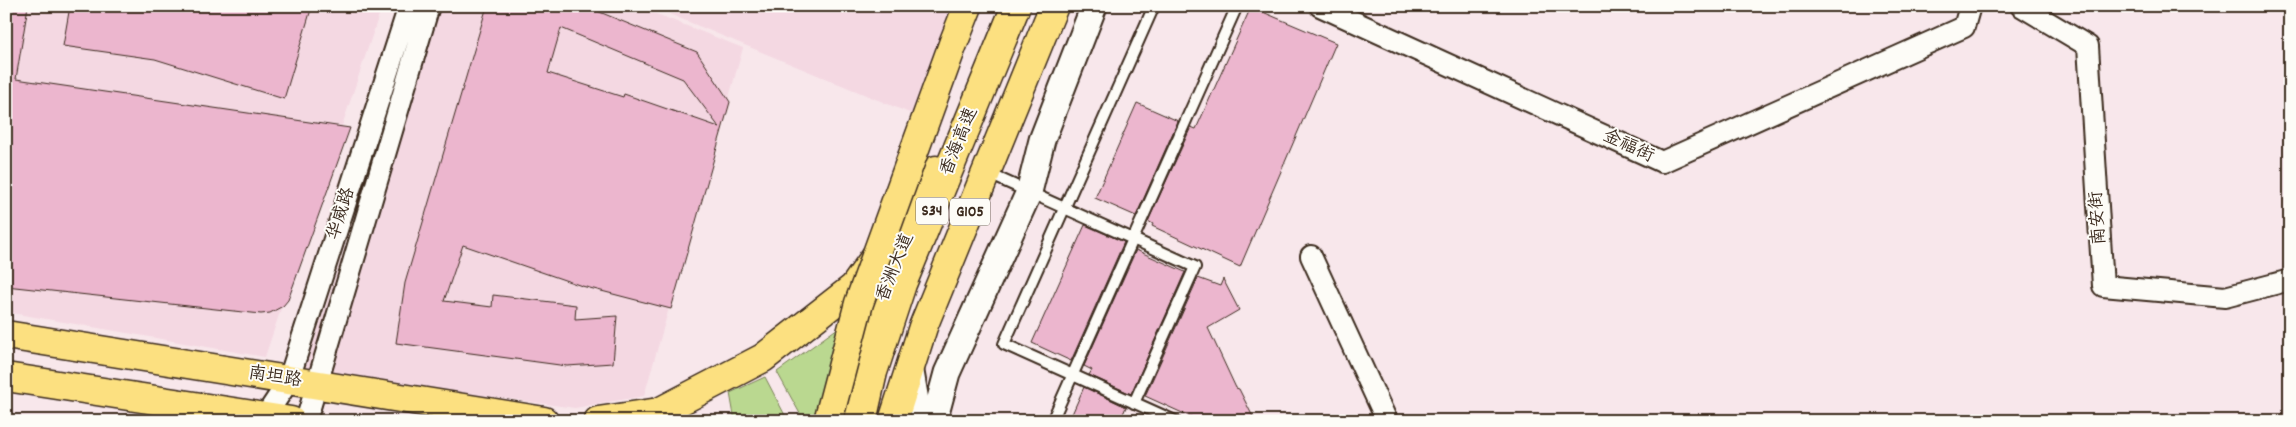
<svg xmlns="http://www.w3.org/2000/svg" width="2296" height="427" font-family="Dekko,'LXGW WenKai TC',sans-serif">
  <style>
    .built { fill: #f4d8e2 }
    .green { fill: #bad890; stroke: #7a8157 }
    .building { fill: #ecb6ce; stroke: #3b2a1e; fill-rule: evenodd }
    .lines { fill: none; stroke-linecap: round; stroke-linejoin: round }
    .service-casing { stroke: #3b2a1e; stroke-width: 14 }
    .minor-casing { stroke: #3b2a1e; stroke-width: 24 }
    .tertiary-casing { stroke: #3b2a1e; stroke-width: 29 }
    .primary-casing { stroke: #3b2a1e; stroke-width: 31 }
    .trunk-casing { stroke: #3b2a1e; stroke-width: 31 }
    .motorway-casing { stroke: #3b2a1e; stroke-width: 31 }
    .service { stroke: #fdfcf7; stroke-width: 10 }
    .minor { stroke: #fdfcf7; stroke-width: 20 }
    .tertiary { stroke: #fdfcf7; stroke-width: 25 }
    .primary { stroke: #fce080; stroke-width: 28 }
    .trunk { stroke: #fce080; stroke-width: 28 }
    .motorway { stroke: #fce080; stroke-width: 28 }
    .motorway-bridge-casing { stroke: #3b2a1e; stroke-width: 31; stroke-linecap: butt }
    .motorway-bridge { stroke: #fce080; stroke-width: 28 }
    .labels { text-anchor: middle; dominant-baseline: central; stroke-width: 4; stroke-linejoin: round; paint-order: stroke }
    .shield { fill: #fdfcf7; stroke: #75695f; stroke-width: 1 }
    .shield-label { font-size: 16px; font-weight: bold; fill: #3b2a1e }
    .street-label { font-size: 18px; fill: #3b2a1e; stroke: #fdfcf7 }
  </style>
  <rect width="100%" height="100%" fill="#f8e7eb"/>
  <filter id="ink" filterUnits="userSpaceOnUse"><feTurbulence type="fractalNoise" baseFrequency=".02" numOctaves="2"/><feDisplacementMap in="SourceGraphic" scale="10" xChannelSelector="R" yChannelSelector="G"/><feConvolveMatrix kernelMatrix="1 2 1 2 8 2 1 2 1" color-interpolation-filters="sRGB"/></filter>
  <g filter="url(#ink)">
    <path class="built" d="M6,6H382L265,357L6,312Z
      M426,6H636L743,48L644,396L575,408L304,371Z
      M650,6H957L912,114Z"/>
    <path class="green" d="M849,320L819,421H804L777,372Z
      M765,377L788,421H735L730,393Z"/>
    <path class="building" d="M6,6H28L16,79L350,128L288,300L283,306L270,313L261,314L6,286Z
      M70,6H312L284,99L155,59L63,46Z
      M487,6H585L697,52L730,102L671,309L582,286L463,245L444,301L492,307L493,295L576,305L575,319L617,316L613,363L567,366L396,343L405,283ZM561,28L683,79L719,127L624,94L623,97L548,73Z
      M1251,7L1336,43L1240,267L1152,226L1153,224L1148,221L1191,127L1196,129Z
      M1137,103L1178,121L1136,216L1095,198Z
      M1085,225L1124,242L1071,361L1032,343Z
      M1136,250L1185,272L1131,394L1089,375L1092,370L1084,366Z
      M1198,278L1220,286L1223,279L1239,310L1208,328L1236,388L1239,389L1255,421H1200L1145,396Z
      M1084,387L1126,407L1120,421H1069Z"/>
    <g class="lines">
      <defs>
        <path id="service" d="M1154,6L1004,344L1175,421
          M987,173L1195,267L1134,403
          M1052,421L1237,6"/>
        <path id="minor" d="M1320,6L1662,162L1964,27L1970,6
          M2021,6L2088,46L2103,286L2225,297L2290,280
          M1311,256L1387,421
          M913,369L922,421
          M264,418L288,382L409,6
          M306,421L429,6"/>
        <path id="tertiary" d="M934,421L947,373L1029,192L1042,140L1094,6"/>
        <path id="primary" d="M6,335L544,421
          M6,377L291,421"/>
        <path id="trunk" d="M598,421L659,412L763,358L854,287L936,170
          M839,421L897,262
          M893,421L923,327L1054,6"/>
        <path id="motorway" d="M862,421L873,372L902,284L1016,6"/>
      </defs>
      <use href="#service" class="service-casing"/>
      <use href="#minor" class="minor-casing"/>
      <use href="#tertiary" class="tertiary-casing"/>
      <use href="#primary" class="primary-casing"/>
      <use href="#trunk" class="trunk-casing"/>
      <use href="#motorway" class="motorway-casing"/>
      <use href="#service" class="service"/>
      <use href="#minor" class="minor"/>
      <use href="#tertiary" class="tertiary"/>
      <use href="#primary" class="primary"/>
      <use href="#trunk" class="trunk"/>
      <use href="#motorway" class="motorway"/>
      <defs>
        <path id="motorway-bridge" d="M828,421L859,303L953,44L968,6"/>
      </defs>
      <use href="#motorway-bridge" class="motorway-bridge-casing"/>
      <use href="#motorway-bridge" class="motorway-bridge"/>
    </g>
  </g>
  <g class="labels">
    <g class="shield">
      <rect x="916" y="197.5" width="32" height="27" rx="4"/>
      <rect x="950" y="198.5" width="40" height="27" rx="4"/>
    </g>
    <g class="shield-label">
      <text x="932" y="211">S34</text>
      <text x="970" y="212">G105</text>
    </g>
    <g class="street-label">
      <text transform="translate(960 142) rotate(-68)">香海高速</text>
      <text transform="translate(1628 147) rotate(25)">金福街</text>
      <text transform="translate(342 214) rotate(-72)">华威路</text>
      <text transform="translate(2099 218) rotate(-94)">南安街</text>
      <text transform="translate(896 268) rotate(-68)">香洲大道</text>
      <text transform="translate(275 378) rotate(9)">南坦路</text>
    </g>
  </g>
  <rect width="2296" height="427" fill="none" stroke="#fdfcf7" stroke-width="25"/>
  <rect x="12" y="12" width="2271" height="402" fill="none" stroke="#3b2a1e" stroke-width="2" filter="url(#ink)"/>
</svg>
